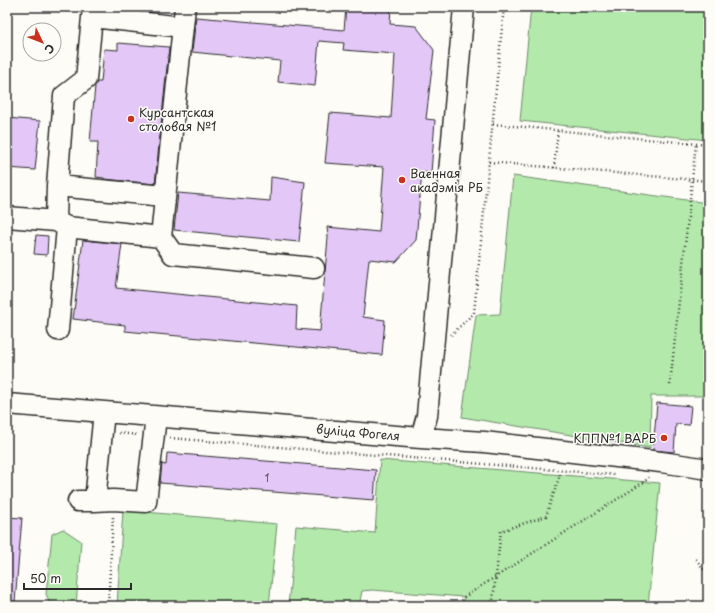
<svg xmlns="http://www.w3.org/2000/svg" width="715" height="613" font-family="'Playpen Sans',sans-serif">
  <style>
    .green { fill: #b3e9ab; stroke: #6f8a6b }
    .building { fill: #e3c8f7; stroke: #2b2b2b }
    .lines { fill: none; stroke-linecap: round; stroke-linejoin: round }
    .minor-casing { stroke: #2b2b2b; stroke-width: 23 }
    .path { stroke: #2b2b2b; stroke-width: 2.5; stroke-dasharray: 1 3; stroke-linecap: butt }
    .minor { stroke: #fdfcf7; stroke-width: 20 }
    .poi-dot { fill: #c8321e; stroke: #fdfcf7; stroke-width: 1.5 }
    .labels { text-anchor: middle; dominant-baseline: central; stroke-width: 3; stroke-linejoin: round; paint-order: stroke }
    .number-label { font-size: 10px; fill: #59525e }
    .poi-label { font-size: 12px; fill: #2b2b2b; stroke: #fdfcf7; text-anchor: start }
    .street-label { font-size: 12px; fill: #2b2b2b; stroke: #fdfcf7 }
  </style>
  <rect width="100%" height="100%" fill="#fdfcf7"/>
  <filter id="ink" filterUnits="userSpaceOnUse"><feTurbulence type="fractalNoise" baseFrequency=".025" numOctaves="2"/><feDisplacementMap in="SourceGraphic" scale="8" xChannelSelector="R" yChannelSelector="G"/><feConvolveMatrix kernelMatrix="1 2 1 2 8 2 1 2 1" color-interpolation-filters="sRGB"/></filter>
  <g filter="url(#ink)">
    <path class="green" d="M531,7H708V140L520,121Z
      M513,176L708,203V396H651L650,448L462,417L476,315L500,314Z
      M380,460L660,483L648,606H463L464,597L372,590L362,591L359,606H288L296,526L375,533Z
      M123,510L277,524L269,606H117Z
      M63,529L81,541L76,606H51L46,594L52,534Z"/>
    <path class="building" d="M346,7H391L390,24L416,26L434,50L426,119L435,120L431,173L422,172L416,240L396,262L369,259L363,317L385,320L382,355L125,331V325L73,319L83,240L122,244L116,288L297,306L296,329L320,331L328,237L327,227L379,232L384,167L325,163L330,113L391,118L395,54L343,50L344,43L319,41L315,86L278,82L280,61L192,52L196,17L344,30Z
      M118,43L169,47L155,184L104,179V178L96,177L98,142H90L95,86L97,82H101L104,49L118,50Z
      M7,118L40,121L35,170L7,168Z
      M271,177L305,182L299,242L174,230L178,193L270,201Z
      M36,235L48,236L47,255L34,254Z
      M657,403L691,406L689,425L676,424L674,452L653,450Z
      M167,453L376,470L374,500L160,483L162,464L166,465Z
      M7,517L22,518L15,602L7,601Z"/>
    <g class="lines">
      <defs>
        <path id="minor" d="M92,17L183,27
          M57,186L164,196
          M7,217L56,221L57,186L64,96L86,79L93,7
          M56,221L67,227L58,330
          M67,227L161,237L173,254L314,268
          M161,237L185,7
          M7,404L421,438L484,442L661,462L708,469
          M104,412L95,501L113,500L146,502L156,417
          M421,438L427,416L464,7
          M78,501H95"/>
      </defs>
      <use href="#minor" class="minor-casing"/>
      <path class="path" d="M493,124L708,145
        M489,162L708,181
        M554,168L558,130
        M451,335L474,313L504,7
        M670,385L696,143
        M119,433L138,435
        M170,438L616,475
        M696,559L708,575
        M460,604L464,597L644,482L649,477
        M108,606L113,517
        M483,606L493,600L501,531L546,516L560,475V471"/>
      <use href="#minor" class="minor"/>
    </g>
  </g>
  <g class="poi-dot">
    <circle cx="131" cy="119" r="4"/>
    <circle cx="402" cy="180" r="4"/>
    <circle cx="664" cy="438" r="4"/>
  </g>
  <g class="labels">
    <g class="number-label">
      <text x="267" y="477">1</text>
    </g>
    <g class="poi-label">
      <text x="139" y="112">Курсантская<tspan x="139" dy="14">столовая №1</tspan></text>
      <text x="410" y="173">Ваенная<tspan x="410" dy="14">акадэмія РБ</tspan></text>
      <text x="656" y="438" text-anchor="end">КПП№1 ВАРБ</text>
    </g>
    <g class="street-label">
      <text transform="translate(358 432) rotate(5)">вуліца Фогеля</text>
    </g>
  </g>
  <rect width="715" height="613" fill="none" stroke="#fdfcf7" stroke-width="24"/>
  <rect x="12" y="12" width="691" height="589" fill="none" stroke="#2b2b2b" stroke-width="1.5" filter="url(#ink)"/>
  <g transform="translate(42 42) rotate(133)"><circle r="19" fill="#fdfcf7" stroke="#a9a8a5"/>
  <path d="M0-3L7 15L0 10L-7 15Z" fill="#c8321e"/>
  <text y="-6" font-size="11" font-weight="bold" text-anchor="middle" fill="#2b2b2b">С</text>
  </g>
  <path d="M24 583v6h107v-6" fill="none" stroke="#2b2b2b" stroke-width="2"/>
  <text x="30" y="583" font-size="12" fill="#2b2b2b" stroke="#fdfcf7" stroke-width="3" paint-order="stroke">50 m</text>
</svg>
